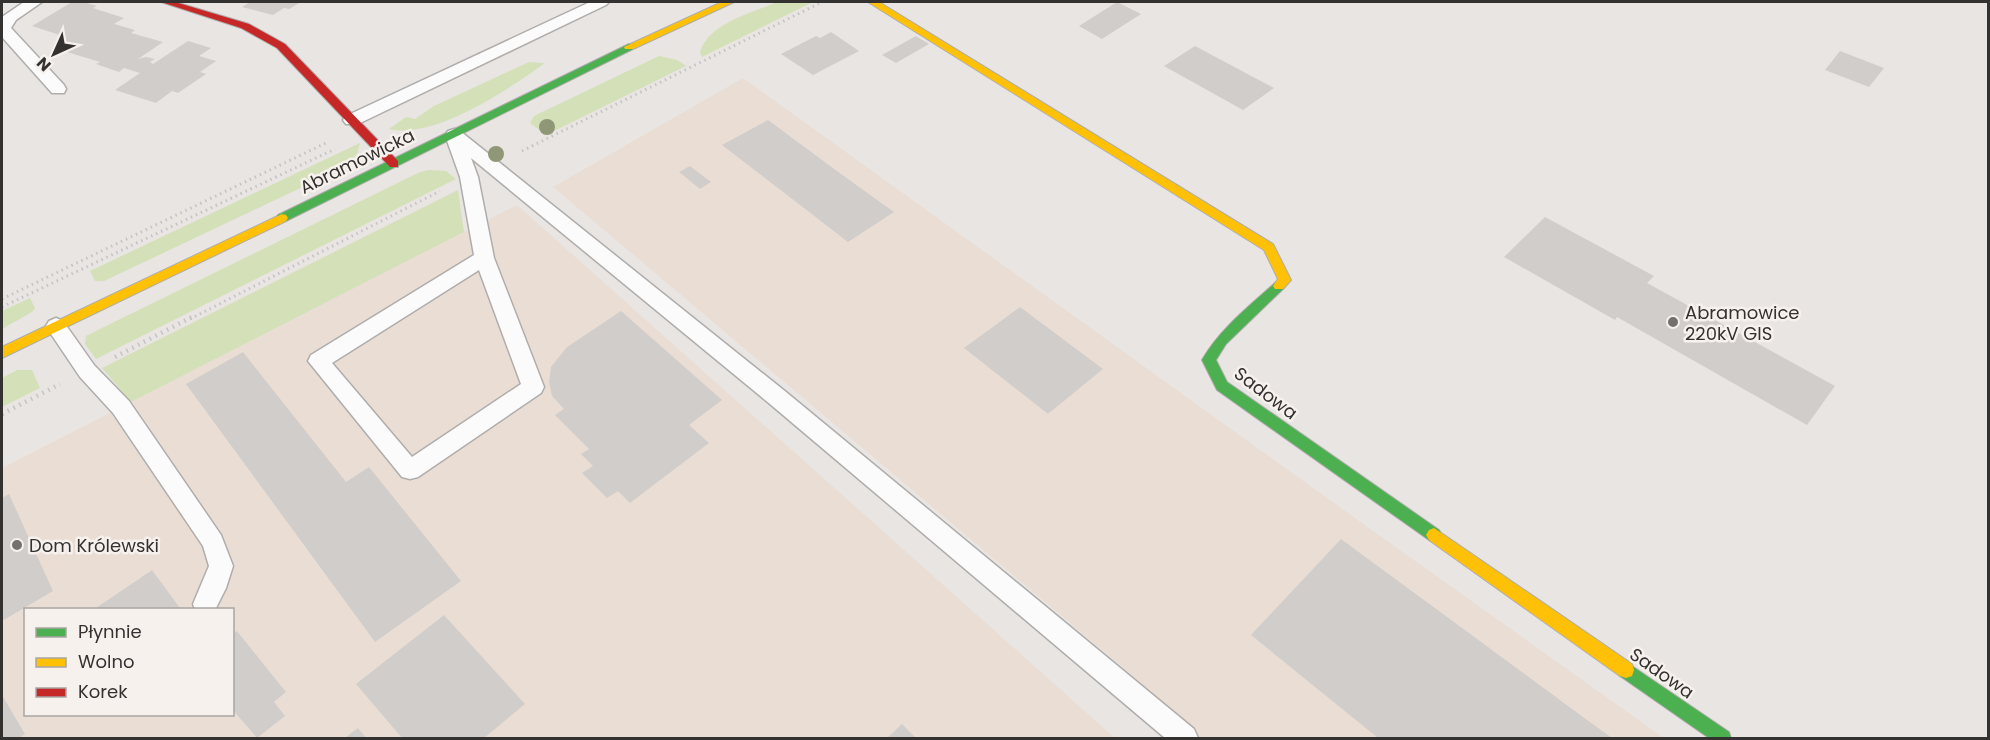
<svg xmlns="http://www.w3.org/2000/svg" width="1990" height="740" font-family="Poppins,sans-serif">
  <style>
    .commercial { fill: #eaded4; fill-rule: evenodd }
    .green { fill: #d4e0b7 }
    .building { fill: #d0cdcb }
    .lines { fill: none; stroke-linecap: round; stroke-linejoin: round }
    .lane-casing { stroke: #afadac; stroke-width: 3 }
    .fast-casing { stroke: #afadac; stroke-width: 2 }
    .slow-casing { stroke: #afadac; stroke-width: 2 }
    .jam-casing { stroke: #afadac; stroke-width: 2 }
    .path-far1 { stroke: #c5c4c4; stroke-width: 3; stroke-dasharray: 1.5 4; stroke-linecap: butt }
    .path { stroke: #c5c4c4; stroke-width: 4.5; stroke-dasharray: 1.5 5; stroke-linecap: butt }
    .lane { fill: #fcfbfb; fill-rule: evenodd }
    .fast { fill: #4caf50; fill-rule: evenodd }
    .slow { fill: #ffc107; fill-rule: evenodd }
    .jam { fill: #c62828; fill-rule: evenodd }
    .tree { fill: #8f9777 }
    .poi-dot { fill: #73716f; stroke: #f7f1ee; stroke-width: 2 }
    .labels { text-anchor: middle; dominant-baseline: central; stroke-width: 5; stroke-linejoin: round; paint-order: stroke }
    .street-label { font-size: 18px; fill: #343231; stroke: #f7f1ee }
    .poi-label { font-size: 18px; fill: #343231; stroke: #f7f1ee; text-anchor: start }
  </style>
  <rect width="100%" height="100%" fill="#e8e5e3"/>
  <path class="commercial" d="M743,78L1366,526L1664,738H1198L1147,688L553,187Z
    M517,205L1115,738H2V468ZM26,610H232V714H26Z"/>
  <path class="green" d="M777,2H813L702,57L700,52C709,23 752,13 777,2Z
    M659,56L677,60L686,66L546,135L530,123L534,116Z
    M529,62L545,63C509,89 434,140 389,129L406,117L415,119L434,106Z
    M360,143L357,154L347,166L104,281H95L90,271Z
    M429,170L446,171L456,179L96,359L85,344L86,336L100,329L420,172Z
    M458,190L464,232L131,402L102,368Z
    M30,298L35,308L32,312L2,329V311Z
    M17,370H32L40,388L2,407V378Z"/>
  <path class="building" d="M72,2H84L97,6L93,8L124,18L114,24L135,30L131,33L163,42L138,59L146,57L155,59L150,62L153,64L188,41L211,48L199,56L216,61L200,72L206,74L178,93L172,91L156,103L115,90L140,73L124,68L119,72L96,64L100,62L67,52L78,45L58,39L63,36L32,26Z
    M250,2H301L289,9L284,8L273,15L242,7Z
    M1117,2L1141,14L1102,39L1079,26Z
    M831,32L859,51L813,75L781,54L816,36L820,38Z
    M916,36L929,44L896,63L882,55Z
    M1195,46L1274,88L1243,110L1164,66Z
    M1840,51L1884,68L1869,87L1825,70Z
    M768,120L841,174L894,212L848,242L722,145Z
    M690,166L711,182L700,189L679,172Z
    M1545,217L1654,276L1647,283L1835,386L1807,425L1617,317L1615,320L1504,257Z
    M1020,307L1103,369L1048,414L964,348Z
    M621,311L722,400L689,425L709,443L630,503L618,491L607,498L582,473L593,466L581,454L589,449L555,415L564,409L552,396L549,382L551,367L567,347Z
    M243,352L346,482L369,467L461,581L375,642L186,384Z
    M9,494L53,591L2,621V498Z
    M1341,539L1583,717L1612,738H1378L1251,635Z
    M152,570L180,608L93,610Z
    M444,615L525,704L484,738H402L356,684Z
    M237,631L286,692L274,702L285,716L257,738L232,709V634Z
    M2,695L25,734L19,738H2Z
    M902,724L916,738H887Z
    M358,728L366,738H345L351,733Z"/>
  <g class="lines">
    <defs>
      <path id="lane" d="M24,2H42L16,20L11,28L64,85L66,89L64,93H52L2,37V17Z
        M590,2H609L606,5L358,124H346L343,120L346,116Z
        M454,129L460,131L786,392L1194,729L1198,738H1165L770,404L471,158L478,177L494,258L544,387L541,393L418,477L410,479L402,477L308,361L311,355L474,255L460,177L445,135L448,131ZM479,270L521,384L412,457L332,363Z
        M56,318L63,321L94,365L129,401L221,535L233,566L226,588L215,610H195L193,604L209,566L203,546L113,413L80,377L49,331L46,326L49,321Z"/>
      <path id="fast" d="M629,44L633,45V49L286,221H278L276,218L278,215Z
        M1279,281L1283,283L1285,286L1283,289L1226,344L1216,360L1227,382L1439,530L1442,535L1439,540L1434,542L1429,540L1217,390L1202,360C1220,329 1248,307 1275,283Z
        M1626,662L1729,732L1731,738H1709L1620,676L1618,670L1620,664Z"/>
      <path id="slow" d="M722,2H734L633,49H625L624,47Z
        M868,2H879L1273,244L1291,280L1283,289H1275L1273,286L1278,279L1264,250Z
        M282,214L286,215L288,218L286,221L2,358V347Z
        M1434,528L1632,664L1634,670L1632,676L1626,678L1620,676L1429,540L1426,535L1429,530Z"/>
      <path id="jam" d="M161,2H175L249,24L285,44L398,161V167H390L277,48L241,28Z"/>
    </defs>
    <use href="#lane" class="lane-casing"/>
    <use href="#fast" class="fast-casing"/>
    <use href="#slow" class="slow-casing"/>
    <use href="#jam" class="jam-casing"/>
    <path class="path-far1" d="M522,151L822,2
      M2,299L328,142
      M2,307L335,149
      M190,319L440,191"/>
    <path class="path" d="M115,357L192,317
      M2,414L60,384"/>
    <use href="#lane" class="lane"/>
    <use href="#fast" class="fast"/>
    <use href="#slow" class="slow"/>
    <use href="#jam" class="jam"/>
  </g>
  <g class="tree">
    <circle cx="547" cy="127" r="8"/>
    <circle cx="496" cy="154" r="8"/>
  </g>
  <g class="poi-dot">
    <circle cx="1673" cy="322" r="6"/>
    <circle cx="17" cy="545" r="6"/>
  </g>
  <g class="labels">
    <g class="street-label">
      <text transform="translate(357 161) rotate(-26)">Abramowicka</text>
      <text transform="translate(1266 393) rotate(37)">Sadowa</text>
      <text transform="translate(1662 673) rotate(35)">Sadowa</text>
    </g>
    <g class="poi-label">
      <text x="1685" y="312">Abramowice<tspan x="1685" dy="21">220kV GIS</tspan></text>
      <text x="29" y="545">Dom Królewski</text>
    </g>
  </g>
  <rect width="1990" height="740" fill="none" stroke="#343231" stroke-width="6"/>
  <rect x="24" y="608" width="210" height="108" fill="#f7f1ee" stroke="#a9a5a2" stroke-width="1.5"/>
  <rect x="36" y="628" width="30" height="9" fill="#4caf50" stroke="#a9a5a2" stroke-width="1.5"/>
  <text x="78" y="638" font-size="18" fill="#343231">Płynnie</text>
  <rect x="36" y="658" width="30" height="9" fill="#ffc107" stroke="#a9a5a2" stroke-width="1.5"/>
  <text x="78" y="668" font-size="18" fill="#343231">Wolno</text>
  <rect x="36" y="688" width="30" height="9" fill="#c62828" stroke="#a9a5a2" stroke-width="1.5"/>
  <text x="78" y="698" font-size="18" fill="#343231">Korek</text>
  <g transform="translate(54 54) rotate(225)" stroke="#f7f1ee" stroke-width="4.5" paint-order="stroke">
  <path d="M0-4.5L10 22L0 15L-10 22Z" fill="#343231"/>
  <text y="-9" font-size="16" font-weight="bold" text-anchor="middle" fill="#343231">N</text>
  </g>
</svg>
